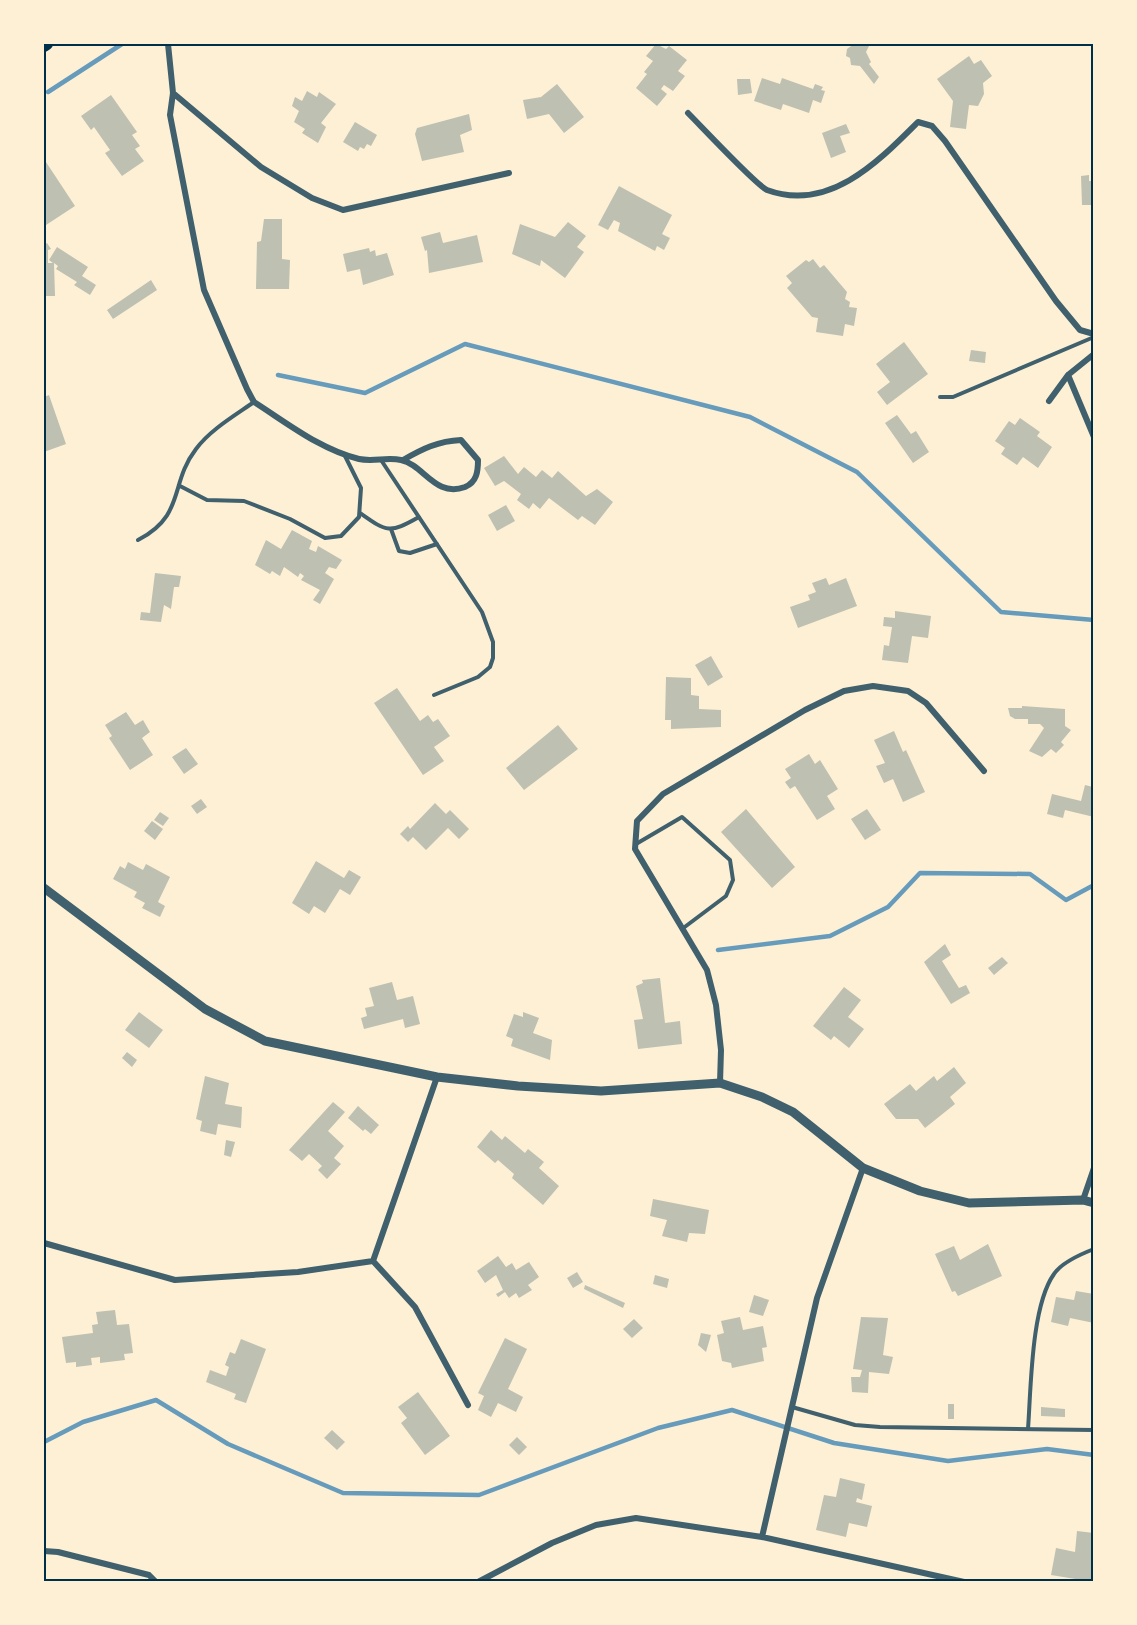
<svg xmlns="http://www.w3.org/2000/svg" width="1137" height="1625" font-family="Arial,sans-serif">
  <style>
    .lines { fill: none; stroke-linecap: round; stroke-linejoin: round }
    .stream { stroke: #669bbc; stroke-width: 4.5 }
    .building { fill: #bec0b2 }
    .service { stroke: #3f606c; stroke-width: 4 }
    .minor { stroke: #3f606c; stroke-width: 6 }
    .tertiary { stroke: #3f606c; stroke-width: 9 }
    .trunk { stroke: #003049; stroke-width: 12 }
    .neatline { fill: none; stroke: #003049; stroke-width: 2 }
  </style>
  <rect width="100%" height="100%" fill="#fdf0d5"/>
  <g class="lines">
    <path class="stream" d="M48,92L122,44
      M278,375L365,393L465,344L750,417L857,472L1001,612L1094,620
      M718,950L830,936L888,907L920,873L1030,874L1066,900L1094,885
      M44,1442L83,1422L156,1400L228,1444L343,1493L479,1495L658,1428L732,1410L834,1443L948,1461L1047,1449L1094,1455"/>
  </g>
  <path class="building" d="M656,44L666,49L669,46L687,60L678,71L685,76L673,91L664,85L661,89L667,94L657,106L636,88L647,74L644,72L653,61L646,56Z
    M854,44H870L866,52L871,62L869,64L879,77L874,84L860,66L851,65L850,58L846,56L847,49Z
    M969,56L974,64L981,60L992,76L983,83L984,94L978,106L969,105L966,129L950,127L953,101L937,79Z
    M762,78L780,84L782,78L813,89L815,84L823,87L821,90L825,91L821,103L813,100L809,113L783,104L781,110L754,101Z
    M737,79H750L752,93L738,95Z
    M557,84L584,117L564,133L549,114L527,119L523,100L541,97Z
    M307,91L317,97L319,92L336,104L321,123L326,127L318,143L302,133L305,129L294,122L299,111L292,106L295,97L302,101Z
    M111,95L137,132L132,135L140,146L135,149L144,161L122,176L105,153L110,150L94,127L91,130L81,116Z
    M469,114L472,130L460,135L464,152L422,161L415,134L417,128Z
    M355,122L377,135L371,146L367,144L364,149L360,147L358,151L343,142Z
    M846,124L850,133L840,136L846,152L831,158L822,133Z
    M44,159L75,206L46,225L44,221Z
    M1089,175V181H1094V205H1082L1081,176Z
    M619,186L672,215L662,234L670,238L664,250L657,246L655,251L618,231L620,223L614,220L608,230L598,225Z
    M264,219H282V259L290,260L289,289H256L257,242L261,241Z
    M568,222L586,236L577,247L584,252L565,278L541,260L540,266L512,254L520,224L555,237Z
    M440,232L443,243L477,235L483,262L429,273L427,250L425,251L421,237Z
    M47,243L51,249L48,250V263H53L49,260L57,247L88,267L82,276L96,285L90,295L74,285L77,282L56,269L58,266L54,263L55,296H44V245Z
    M369,248L370,252L375,250L376,256L387,253L394,275L363,285L360,269L347,272L343,254Z
    M813,259L820,268L824,265L847,292L845,299L850,302L849,307L857,308L854,326L845,324L843,336L816,332L818,318L812,317L787,288L792,283L786,276L806,260L809,262Z
    M151,280L157,290L113,319L107,310Z
    M904,342L928,374L887,405L877,392L890,382L876,364Z
    M971,350L986,352L985,363L969,361Z
    M49,395L66,444L44,452V397Z
    M897,415L911,434L916,431L929,452L913,463L885,423Z
    M1020,418L1040,432L1037,436L1052,447L1038,468L1023,457L1017,465L1001,454L1005,448L995,441L1009,421L1015,425Z
    M504,456L518,474L524,467L536,477L542,470L552,478L558,471L586,496L597,489L613,502L595,525L582,516L578,520L549,498L540,509L533,503L529,509L517,500L521,494L504,481L495,486L484,468Z
    M506,505L515,521L497,531L488,515Z
    M292,530L312,541L309,549L316,552L318,546L342,560L336,569L329,567L325,573L334,579L320,604L313,600L320,590L301,580L304,576L300,573L298,577L284,567L280,576L272,571L270,574L255,565L266,540L281,549Z
    M155,573L181,576L179,587H174L171,609L164,605L161,622L140,620L141,612L150,613Z
    M826,578L829,585L846,578L857,606L798,628L790,607L810,600L808,595L816,592L812,583Z
    M895,611L931,616L928,638L912,636L908,663L882,660L884,645L889,646L892,627L883,626L884,617L895,618Z
    M711,656L723,677L708,686L695,665Z
    M666,677L691,678V695L699,696V709L721,710V727L671,729V720H665Z
    M397,688L420,721L428,715L433,722L438,719L450,736L434,747L444,761L423,775L374,703Z
    M1022,706L1065,709V726L1071,730L1061,742L1064,745L1056,753L1051,749L1042,757L1029,751L1044,728L1040,724H1028V719H1015L1010,716L1008,708H1022Z
    M126,712L135,725L143,720L150,732L142,738L153,755L130,770L109,738L112,736L105,725Z
    M558,725L578,749L524,790L506,768Z
    M894,731L903,752L906,750L925,792L903,802L893,779L884,783L876,766L885,763L874,740Z
    M186,748L198,764L184,774L172,757Z
    M809,754L815,764L820,760L838,789L827,796L835,809L817,820L795,786L790,789L785,782L791,778L785,769Z
    M1085,785L1093,787L1091,796L1094,817L1065,810L1063,818L1047,814L1052,794L1081,801Z
    M201,799L207,807L197,814L191,806Z
    M435,803L446,814L450,810L469,829L459,839L448,828L426,850L413,837L408,842L400,834L408,826L410,829Z
    M746,809L795,867L772,888L721,832Z
    M867,809L881,830L865,840L851,819Z
    M160,812L169,818L163,826L154,820Z
    M152,821L163,829L155,840L144,831Z
    M316,861L344,878L349,870L361,877L350,895L340,889L325,913L314,906L309,914L292,903Z
    M128,862L143,870L146,864L170,877L158,902L165,906L160,917L142,908L145,903L134,897L137,892L113,879L120,866L125,869Z
    M945,944L951,955L942,961L959,988L966,985L970,993L951,1004L924,962Z
    M1002,957L1008,963L994,975L988,968Z
    M660,978L665,1023L680,1021L682,1044L638,1049L634,1020L643,1019L636,986L643,983L642,980Z
    M392,982L397,1000L413,996L420,1024L405,1028L403,1019L364,1029L361,1018L367,1016L365,1008L374,1006L369,988Z
    M844,987L861,1000L848,1017L864,1029L849,1048L834,1036L831,1040L813,1026Z
    M139,1012L163,1030L149,1048L125,1030Z
    M523,1012L539,1018L533,1033L552,1040L550,1060L511,1046L513,1039L506,1036L514,1014L523,1017Z
    M127,1052L137,1060L132,1067L122,1058Z
    M954,1067L966,1083L950,1097L955,1104L925,1128L918,1119H896L884,1104L910,1084L916,1091L934,1076L937,1081Z
    M205,1076L229,1083L225,1104L242,1107L241,1128L218,1124L216,1135L200,1131L202,1121L196,1119Z
    M333,1102L345,1112L328,1131L344,1146L334,1158L341,1164L327,1179L318,1170L322,1166L309,1154L302,1161L289,1150Z
    M358,1106L379,1125L371,1134L365,1129L363,1131L348,1118Z
    M491,1130L502,1140L505,1136L525,1153L528,1149L544,1162L539,1168L559,1186L543,1205L512,1178L514,1174L498,1160L495,1163L477,1147Z
    M226,1140L235,1142L231,1157L224,1155Z
    M653,1199L709,1210L705,1234L689,1233L687,1242L662,1236L667,1220L650,1216Z
    M988,1244L1002,1276L958,1296L955,1291L952,1292L935,1254L954,1246L960,1260Z
    M498,1256L506,1267L512,1263L516,1270L529,1262L539,1277L528,1285L532,1290L519,1298L516,1293L509,1298L505,1292L498,1297L496,1294L503,1290L496,1275L485,1283L477,1271Z
    M577,1272L583,1282L573,1288L567,1278Z
    M655,1275L669,1279L667,1288L653,1284Z
    M585,1285L625,1303L623,1308L584,1289Z
    M1076,1291L1094,1294V1323L1070,1318L1068,1326L1051,1322L1056,1297L1074,1300Z
    M754,1295L769,1300L763,1316L749,1312Z
    M115,1310L117,1325L129,1324L133,1353L124,1354L125,1360L100,1363V1357L91,1358L92,1365L76,1367V1362L66,1363L62,1337L93,1333L92,1325L98,1324L96,1312Z
    M740,1317L743,1330L763,1326L767,1347L762,1348L764,1361L732,1368L731,1363L722,1361L717,1335L724,1333L721,1321Z
    M861,1317L888,1318L883,1355L893,1357L889,1374L869,1372L868,1393L852,1392L851,1377H860L862,1370L853,1369Z
    M634,1319L643,1328L632,1338L623,1329Z
    M701,1333L711,1335L706,1352L698,1345Z
    M505,1338L527,1349L508,1389L523,1397L516,1412L498,1403L491,1417L478,1410L484,1396L478,1393Z
    M241,1339L266,1349L246,1403L234,1399L236,1394L206,1382L210,1370L226,1376L229,1367L225,1365L230,1352L235,1354Z
    M418,1392L450,1436L425,1455L401,1423L407,1418L398,1407Z
    M948,1404H954V1419H948Z
    M1041,1407L1065,1409V1417L1041,1416Z
    M332,1430L345,1442L337,1450L324,1438Z
    M517,1437L527,1447L519,1455L509,1445Z
    M840,1478L865,1484L862,1500L857,1498L856,1502L872,1506L867,1527L849,1523L846,1537L816,1530L824,1495L836,1497Z
    M1077,1531L1094,1533V1582L1051,1575L1056,1548L1075,1552Z"/>
  <g class="lines">
    <path class="service" d="M940,397H953L1094,337
      M381,460L482,612L493,642V658L490,667L478,677L434,695
      M180,486L207,500L244,501L290,519L325,538L341,536L359,517L361,488L344,454
      M360,513C387,532 389,534 419,517
      M391,529L399,551L410,553L437,544
      M138,540C186,515 169,484 196,449C210,430 234,416 254,402
      M636,844L682,817L730,860L733,880L726,896L682,929
      M792,1407L855,1425L880,1427L1094,1430
      M1028,1429C1031,1389 1031,1306 1054,1274C1062,1262 1081,1254 1094,1249"/>
    <path class="minor" d="M168,44L173,93L170,115L204,290L247,389L254,402C287,423 321,450 359,459C373,462 387,457 401,460C424,465 435,498 465,487C477,482 478,471 478,460L461,440C438,441 422,449 403,460
      M173,93L261,167L312,198L343,210L509,173
      M688,113C701,126 756,185 767,190C829,213 879,161 918,122L932,126L945,141L1056,301L1080,330L1094,334
      M1094,354L1068,375L1094,437
      M1049,401L1068,375
      M720,1083L721,1050L716,1005L707,970L635,849L637,821L663,794L805,710L844,691L873,686L908,691L926,703L984,771
      M1083,1200L1094,1168
      M44,1243L175,1280L298,1272L373,1261
      M373,1261L437,1077
      M373,1261L415,1307L468,1405
      M762,1537L817,1298L863,1168
      M44,1551L58,1552L149,1575L156,1582
      M478,1582L552,1543L596,1525L636,1518L762,1537L964,1582"/>
    <path class="tertiary" d="M44,888L205,1009L265,1041L437,1077L518,1086L601,1091L720,1083L762,1097L793,1112L863,1168L920,1191L969,1203L1083,1200L1094,1203"/>
    <path class="trunk" d="M44,46L47,44"/>
  </g>
  <rect width="1137" height="1625" fill="none" stroke="#fdf0d5" stroke-width="90"/>
  <rect x="45" y="45" width="1047" height="1535" class="neatline"/>
</svg>
